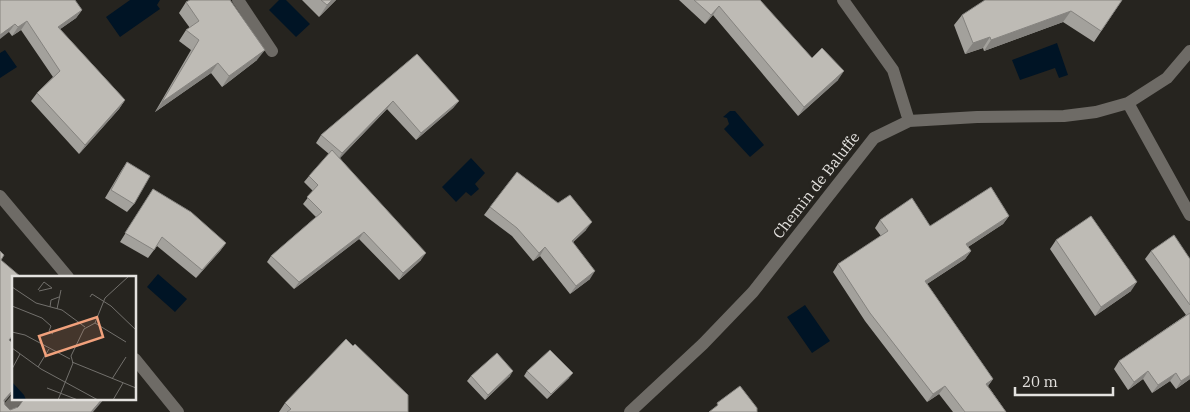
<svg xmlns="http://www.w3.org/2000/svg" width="1190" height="412" font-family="'IBM Plex Serif',serif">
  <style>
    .water { fill: #001425 }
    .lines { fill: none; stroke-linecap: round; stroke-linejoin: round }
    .minor { stroke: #6e6b66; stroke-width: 12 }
    .wall { fill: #a3a19c }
    .shaded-wall { fill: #85837f }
    .building { fill: #bebbb5; stroke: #85837f }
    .labels { text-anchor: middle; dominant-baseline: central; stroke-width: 5; stroke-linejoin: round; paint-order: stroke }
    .street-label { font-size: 15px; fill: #e4e2df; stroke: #26241f }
    .inset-road { fill: none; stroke: #72706c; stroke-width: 1 }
    .view { fill: #f1a17c; fill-opacity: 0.15; stroke: #f1a17c; stroke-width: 2.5 }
    .inset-edge { fill: none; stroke: #e4e2df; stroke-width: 2.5 }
  </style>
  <rect width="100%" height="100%" fill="#26241f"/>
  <path class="water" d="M130,0H160L157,5L160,9L120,37L106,17Z
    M279,0H286L310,24L296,37L269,10Z
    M1057,43L1068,75L1059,78L1055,68L1020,80L1012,60Z
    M5,50L17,67L0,78V53Z
    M730,111H735L764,145L750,157L724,129L729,124L727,118L723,117Z
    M471,158L485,173L475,184L479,189L471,196L466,192L456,202L442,187Z
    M158,274L187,299L175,312L147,287Z
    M805,305L830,341L812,353L787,317Z"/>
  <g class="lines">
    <path class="minor" d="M238,0L272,51
      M843,0L893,70L909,121
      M1128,103L1190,215
      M0,196L68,277
      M135,359L178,412
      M5,412L17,398
      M630,412L703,344L753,292L874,138L909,121L977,117L1064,116L1096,112L1128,103L1167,78L1190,51"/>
  </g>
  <path class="wall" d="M0,0L82,10L76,18L60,29L125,100L119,109L79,154L31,101L37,93L53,77L21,30L12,36L9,32Z
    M302,0H336L319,17Z
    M679,0H761L760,1L812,58L838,80L798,116L713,15L705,24Z
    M1122,0L1094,42L1063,22L984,51L983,48L965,54L954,25L962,15Z
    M186,2L257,60L222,87L211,73L155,112L191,50L179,41L186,30L190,28L179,13Z
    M417,54L459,101L453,108L416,140L387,109L340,158L421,260L399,280L359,239L294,289L267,262L271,256L316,217L303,204L313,191L304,182L309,176L329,154L316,143L321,135Z
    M127,162L134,204L127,212L105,198L121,171Z
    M153,189L226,243L220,251L196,278L157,246L148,258L120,242Z
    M490,207L586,230L573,242L590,279L570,294L540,256L533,261L512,236L484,215Z
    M1009,216L1003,224L968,247L971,251L965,259L927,284L993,379L988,386L1006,412H953L939,394L927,402L865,321L833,272L838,264L881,236L875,228L880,220L930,226Z
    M1056,240L1131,291L1095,316L1050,249Z
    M1151,251L1190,259V379L1176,389L1170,381L1152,393L1143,379L1128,390L1114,369L1119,361L1186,315L1145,259Z
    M527,371L569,378L547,399L524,376Z
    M471,376H510L485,400L467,381Z
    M285,403L408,412H279Z"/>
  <path class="shaded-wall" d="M332,0H336L319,17L327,5Z
    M719,6L713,15L705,24L711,15Z
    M82,10L76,18L52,35L58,27Z
    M1071,11L1063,22L984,51L991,40Z
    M27,21L21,30L12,36L18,27Z
    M15,24L9,32L0,39V35Z
    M990,37L983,48L965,54L973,43Z
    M265,50L257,60L222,87L229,76Z
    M218,63L211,73L155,112L162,102Z
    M844,71L838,80L798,116L804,107Z
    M125,100L119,109L79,154L85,145Z
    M393,101L387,109L337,161L342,153Z
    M459,101L453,108L416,140L421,133Z
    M1009,216L1003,224L960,252L966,244Z
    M592,222L586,230L566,249L572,241Z
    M364,232L359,239L294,289L299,282Z
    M226,243L220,251L196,278L202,270Z
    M545,247L540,256L533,261L539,253Z
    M971,251L965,259L919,289L925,281Z
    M426,253L421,260L399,280L403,273Z
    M595,271L590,279L570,294L576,286Z
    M1137,282L1131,291L1095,316L1101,307Z
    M513,371L510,376L485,400L488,395Z
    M1148,371L1143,379L1128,390L1134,382Z
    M573,373L569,378L547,399L551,394Z
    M1176,373L1170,381L1152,393L1158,385Z
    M1190,375V379L1176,389L1181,381Z
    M993,379L987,387L986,384Z
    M945,386L939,394L927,402L933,394Z
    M14,389V391L0,407L4,400Z
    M103,398H105L93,412H91Z"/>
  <path class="building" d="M0,0H75L82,10L58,27L125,100L85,145L37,93L60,71L27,21L18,27L15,24L0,35Z
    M190,0H230L265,50L229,76L218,63L162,102L199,40L186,30L199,21L186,2Z
    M321,0H332L327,5Z
    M694,0H760L812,58L822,48L844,71L804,107L719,6L711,15Z
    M985,0H1122L1101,31L1071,11L991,40L990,37L973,43L962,15Z
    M417,54L459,101L421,133L393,101L342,153L321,135Z
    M332,150L426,253L403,273L364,232L299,282L271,256L322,212L307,197L318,185L309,176Z
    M127,162L150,176L134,204L111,190Z
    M517,172L558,203L570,195L592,222L572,241L595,271L576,286L545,247L539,253L517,228L490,207Z
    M991,187L1009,216L966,244L971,251L925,281L993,379L986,384L1006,412H965L945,386L933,394L870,313L838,264L888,231L880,220L912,198L930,226Z
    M153,189L191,212L226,243L202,270L162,237L154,250L125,233Z
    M1091,216L1137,282L1101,307L1056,240Z
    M1174,235L1190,259V305L1151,251Z
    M0,251L4,255L1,260L21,277H14V334L9,340L14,344V389L4,400L5,405L10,410L18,407L25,398H103L91,412H0Z
    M1190,313V375L1181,381L1176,373L1158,385L1148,371L1134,382L1119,361Z
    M346,339L353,346L355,344L408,395V412H287L291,409L285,403Z
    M550,350L573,373L551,394L527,371Z
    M497,353L513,371L488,395L471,376Z
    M740,386L757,408V412H709L718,405L717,403Z"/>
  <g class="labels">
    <g class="street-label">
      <text transform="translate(816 185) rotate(-52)">Chemin de Baluffe</text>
    </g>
  </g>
  <g transform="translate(12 276)">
    <rect width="124" height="124" fill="#26241f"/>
    <path d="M0,106L12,119L14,124H0Z" fill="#001425"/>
    <path class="inset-road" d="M0,11L24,27L50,34L73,51M26,14L32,6L40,12L27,15M78,21L80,18L99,30L124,54M0,30L30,42L39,50L37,55L41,58M38,31L39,24L47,21M45,33L49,14M83,47L114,66M0,56L13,59L58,83M0,72L29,93L86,124M60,86L124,112M26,91L37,73M0,93L8,78M100,103L114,81M35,112L66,124M46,124L61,87L59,80L72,53L83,47L93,22L117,0M101,124L111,107"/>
    <path class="view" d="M85,41L91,61L34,80L27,60Z"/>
    <rect width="124" height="124" class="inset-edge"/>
  </g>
  <path d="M1015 387v8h98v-8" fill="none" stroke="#e4e2df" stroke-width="2.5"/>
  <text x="1022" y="387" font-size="15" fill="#e4e2df" stroke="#26241f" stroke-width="4" paint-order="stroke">20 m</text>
</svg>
